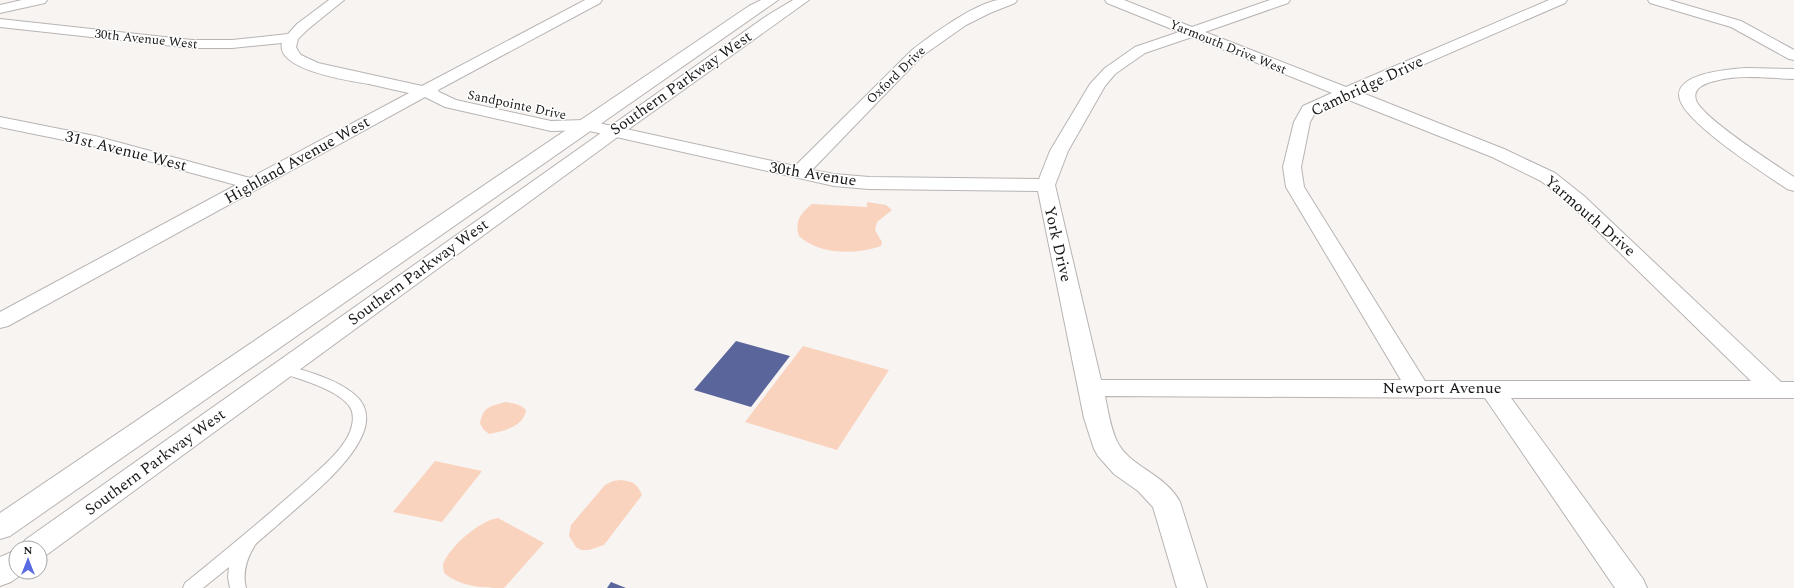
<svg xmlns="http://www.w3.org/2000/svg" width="1794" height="588" font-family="Spectral,serif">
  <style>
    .green { fill: #fad3be }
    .building { fill: #59659b }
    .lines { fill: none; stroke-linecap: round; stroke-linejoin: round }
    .service-casing { stroke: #b8b4b3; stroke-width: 2 }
    .minor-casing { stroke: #b8b4b3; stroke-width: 2 }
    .tertiary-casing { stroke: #b8b4b3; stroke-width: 2 }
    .service { fill: #fff; fill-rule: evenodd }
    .minor { fill: #fff; fill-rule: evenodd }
    .tertiary { fill: #fff; fill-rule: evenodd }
    .labels { text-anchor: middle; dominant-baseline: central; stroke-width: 3; stroke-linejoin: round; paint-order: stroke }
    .far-street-label { font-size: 13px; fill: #191817; stroke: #fff }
    .street-label { font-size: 16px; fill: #191817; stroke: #fff }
  </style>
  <rect width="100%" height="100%" fill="#f7f4f2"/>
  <path class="green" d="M867,202L886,205L892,210L877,222L875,230L882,242L881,246C855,255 820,255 799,236C794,221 801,213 812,204L867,207Z
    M803,346L889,370L837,450L745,422Z
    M505,402C512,403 521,404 526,410C524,427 503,431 489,434L483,429L480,423C484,406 489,407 505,402Z
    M435,461L482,471L442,522L393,512Z
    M621,480C632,481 638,484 642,495L604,545L589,550H581L576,547L569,536L571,525L605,485L613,481Z
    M498,518L544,543L504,588C483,588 461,587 444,573L443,564C450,546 479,521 498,518Z"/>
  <path class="building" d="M736,341L790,356L751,407L694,390Z
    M611,582L626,588H607Z"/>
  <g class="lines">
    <defs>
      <path id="service" d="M284,365C307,371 336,379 354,394C399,431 307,498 282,521C277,526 257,542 255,545C247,558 242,572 246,588H230L228,577L229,567L203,588H183L185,583C225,551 263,519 301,486C317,471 336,457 347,438C352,430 355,417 351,409C342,390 298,379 279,372L277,369L279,366Z"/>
      <path id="minor" d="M22,0H47L45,3L0,13V5Z
        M329,0H344L307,30L298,39L296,47L298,51L301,55L318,63L422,86L585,0H602L600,3L438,90L439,92L456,100L551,121L585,120L795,166L912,50C931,35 974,4 998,0C1004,0 1011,0 1017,0L1015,3L990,13L966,25L922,56L812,170L834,174L869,177L1039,179L1050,151L1090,84L1105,68L1135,47L1179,32L1107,3L1105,0H1124L1192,27L1270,0H1290L1288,3L1205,32L1346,87L1549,0H1567L1565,3L1360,92L1504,149L1555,173L1584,196L1781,382H1794V398H1511L1643,579L1647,588H1615L1485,398L1105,396C1108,410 1111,432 1119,445C1133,468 1166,475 1180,502L1207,588H1177L1153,507L1138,491L1114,474L1098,456L1094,449L1084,418L1038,191L869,189L834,186L585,130L551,131L445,107L425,97L8,326L0,328V312L236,185L93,146L0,127V117L95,136L250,178L409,93C395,90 382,87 369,84C351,81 275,70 282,43L232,48H192L0,27V19L192,40H232L288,34L297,24ZM1192,37L1332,93L1303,106L1294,122L1283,167L1286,187L1401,380H1101L1055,185L1068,151L1105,86L1115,74L1145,53ZM1346,99L1492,157L1541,181L1570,204L1751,381H1425L1304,187L1301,167L1310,122L1315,113Z
        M1648,0H1669L1741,21L1794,50V60L1789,59L1731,27L1650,3Z
        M1746,68L1794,69V79C1768,78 1740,74 1715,81C1706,83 1692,88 1696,100C1701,117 1776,165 1794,177V191L1787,189C1764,173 1688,125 1680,100C1671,73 1731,69 1746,68Z"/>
      <path id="tertiary" d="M761,0H778L10,536L0,539V513L749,6Z
        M793,0H809L619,136L45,556L40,558V548H20L25,540L768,15Z
        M16,550V572H25L11,582L0,586V557Z"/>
    </defs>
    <use href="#service" class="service-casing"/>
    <use href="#minor" class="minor-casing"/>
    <use href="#tertiary" class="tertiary-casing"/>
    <use href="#service" class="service"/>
    <use href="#minor" class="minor"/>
    <use href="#tertiary" class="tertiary"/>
  </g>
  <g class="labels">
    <g class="far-street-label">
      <text transform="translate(146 39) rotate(6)">30th Avenue West</text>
      <text transform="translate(1228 47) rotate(22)">Yarmouth Drive West</text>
      <text transform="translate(896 75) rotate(-44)">Oxford Drive</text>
      <text transform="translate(517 105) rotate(12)">Sandpointe Drive</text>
    </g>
    <g class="street-label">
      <text transform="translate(681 83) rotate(-35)">Southern Parkway West</text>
      <text transform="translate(1367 86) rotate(-25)">Cambridge Drive</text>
      <text transform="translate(126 151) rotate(14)">31st Avenue West</text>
      <text transform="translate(297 160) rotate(-29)">Highland Avenue West</text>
      <text transform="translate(813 174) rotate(9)">30th Avenue</text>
      <text transform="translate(1590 216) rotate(41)">Yarmouth Drive</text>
      <text transform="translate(1058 244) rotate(77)">York Drive</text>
      <text transform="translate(418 272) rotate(-36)">Southern Parkway West</text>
      <text x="1442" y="388">Newport Avenue</text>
      <text transform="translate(155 462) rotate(-36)">Southern Parkway West</text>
    </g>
  </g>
  <g transform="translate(28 560)"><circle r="19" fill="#ffffff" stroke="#a3a3a2"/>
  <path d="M0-3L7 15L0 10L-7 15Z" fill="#596be2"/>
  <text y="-6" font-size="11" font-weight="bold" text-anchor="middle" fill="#191817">N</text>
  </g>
</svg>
